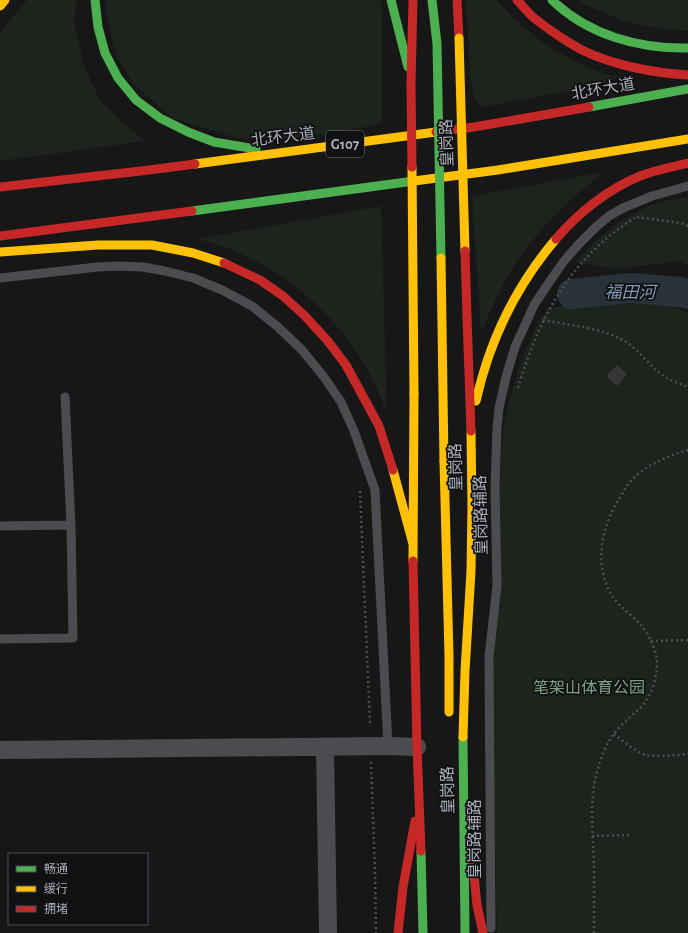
<svg xmlns="http://www.w3.org/2000/svg" width="688" height="933" font-family="'Alegreya Sans','Noto Sans SC',sans-serif">
  <style>
    .green { fill: #1d241e }
    .lines { fill: none; stroke-linecap: round; stroke-linejoin: round }
    .river { stroke: #2a3239; stroke-width: 30 }
    .building { fill: #353536; stroke: #3f4043 }
    .path { stroke: #4d4e52; stroke-width: 2.5; stroke-dasharray: 2 3; stroke-linecap: butt }
    .lane { stroke: #4b4c50; stroke-width: 9 }
    .street { stroke: #4b4c50; stroke-width: 18 }
    .fast { stroke: #4caf50; stroke-width: 9 }
    .slow { stroke: #ffc107; stroke-width: 9 }
    .jam { stroke: #c62828; stroke-width: 9 }
    .fast-bridge { stroke: #4caf50; stroke-width: 9 }
    .slow-bridge { stroke: #ffc107; stroke-width: 9 }
    .jam-bridge { stroke: #c62828; stroke-width: 9 }
    .labels { text-anchor: middle; dominant-baseline: central; stroke-width: 3.5; stroke-linejoin: round; paint-order: stroke }
    .shield { fill: #111113; stroke: #7b7e86; stroke-width: 1 }
    .shield-label { font-size: 15px; font-weight: bold; fill: #a8adb8 }
    .street-label { font-size: 16px; fill: #a8adb8; stroke: #111113 }
    .park-label { font-size: 16px; fill: #7fa381; stroke: #111113 }
    .water-label { font-size: 17px; font-style: italic; fill: #7f9bb3; stroke: #111113 }
  </style>
  <rect width="100%" height="100%" fill="#171717"/>
  <path class="green" d="M27,0H77L74,22L84,66L100,100L123,123L145,141L0,161V33Z
    M106,0H381L382,17V121L373,126L282,139L259,140L237,138L172,118L133,84L116,53L107,18Z
    M466,0H496C513,17 530,34 550,47C571,61 594,70 617,78L591,87L482,107L474,97L470,73Z
    M578,0H688V31L665,30L624,21L585,5Z
    M604,172C568,200 535,232 510,272C499,291 490,312 481,333L472,196Z
    M688,197V265L680,261L615,269L575,262C597,237 623,216 654,204C665,200 677,199 688,197Z
    M381,206L387,413C381,398 375,383 367,369C339,319 295,279 244,255C229,248 213,243 198,239Z
    M614,304H665L688,312V933H497L493,748L489,674L503,431L509,401L518,371L529,342L539,321L549,307Z"/>
  <g class="lines">
    <path class="river" d="M572,294L630,288L681,292L688,294"/>
  </g>
  <path class="building" d="M617,366L626,374L617,385L607,376Z"/>
  <g class="lines">
    <path class="path" d="M637,217L681,223L688,226
      M543,320C569,325 604,328 626,342C640,351 651,368 665,377C672,381 680,384 688,387
      M518,388C538,319 572,256 635,218
      M360,491L370,725
      M651,641L688,640
      M614,734C623,741 635,752 646,755C658,757 676,755 688,754
      M371,762L375,871L376,933
      M592,836L631,835
      M594,933C594,911 594,889 594,866C593,830 588,800 599,765C603,751 609,738 619,728C626,720 634,714 641,707C651,696 656,681 657,666C658,652 649,634 640,624C631,614 618,606 611,594C593,561 602,524 622,494C626,487 631,480 637,475C651,463 670,455 688,450"/>
    <path class="lane" d="M0,278L97,267L118,266L143,267L165,271L193,278L222,290L252,306L278,327L302,350L324,377L341,402L354,431L375,490L388,746
      M0,526L71,525
      M0,639L73,638L71,525L65,397
      M491,928L489,657L497,585L495,488L497,428L499,408L506,377L515,347L534,305L550,281L564,261L578,245L596,227L609,216L623,208L652,196L688,186"/>
    <path class="street" d="M325,747L328,933
      M0,750L388,746L417,747"/>
    <path class="fast" d="M95,0L98,27L105,53L118,78L136,100L160,118L188,132L214,142L256,149
      M391,0L408,67
      M552,0C588,35 639,49 688,48
      M589,107L688,89
      M192,211L414,181
      M463,737L465,933
      M421,851L423,933"/>
    <path class="slow" d="M0,6L5,0
      M195,164L436,132
      M414,181L498,170L688,139
      M0,252L98,245H152L193,253L224,263
      M476,401C490,339 515,287 556,239
      M444,461L449,656V712
      M393,470L413,544
      M413,561L414,394
      M463,737L465,671L471,571L472,508L471,431"/>
    <path class="jam" d="M457,0L459,38
      M517,0C523,6 528,13 534,18C548,29 564,40 580,49C611,65 654,73 688,75
      M436,132L474,127L589,107
      M0,187L141,171L195,164
      M0,236L192,211
      M556,239C578,213 608,189 640,176C655,170 672,167 688,163
      M224,263L260,280L283,296L304,315L327,340L346,365L379,426L393,470
      M467,317L471,431
      M413,561L417,747L421,851
      M472,857L477,905L483,933
      M398,933L403,887L415,821"/>
    <path class="fast-bridge" d="M432,0L437,44L441,258"/>
    <path class="slow-bridge" d="M459,38L465,251
      M412,167L414,394
      M441,258L444,461"/>
    <path class="jam-bridge" d="M412,167L411,83L413,0
      M465,251L467,317"/>
  </g>
  <g class="labels">
    <rect class="shield" x="326" y="131" width="38" height="26" rx="3"/>
    <g class="shield-label">
      <text x="345" y="144">G107</text>
    </g>
    <g class="street-label">
      <text transform="translate(603 89) rotate(-10)">北环大道</text>
      <text transform="translate(283 137) rotate(-7)">北环大道</text>
      <text transform="translate(447 143) rotate(-92)">皇岗路</text>
      <text transform="translate(456 467) rotate(-91)">皇岗路</text>
      <text transform="translate(481 515) rotate(-91)">皇岗路辅路</text>
      <text transform="translate(448 790) rotate(-91)">皇岗路</text>
      <text transform="translate(475 839) rotate(-90)">皇岗路辅路</text>
    </g>
    <g class="park-label">
      <text x="589" y="688">笔架山体育公园</text>
    </g>
    <g class="water-label">
      <text x="630" y="292">福田河</text>
    </g>
  </g>
  <rect x="8" y="853" width="140" height="72" fill="#111113" stroke="#4d4f55"/>
  <rect x="16" y="866" width="20" height="6" fill="#4caf50" stroke="#4d4f55"/>
  <text x="44" y="873" font-size="12" fill="#a8adb8">畅通</text>
  <rect x="16" y="886" width="20" height="6" fill="#ffc107" stroke="#4d4f55"/>
  <text x="44" y="893" font-size="12" fill="#a8adb8">缓行</text>
  <rect x="16" y="906" width="20" height="6" fill="#c62828" stroke="#4d4f55"/>
  <text x="44" y="913" font-size="12" fill="#a8adb8">拥堵</text>
</svg>
